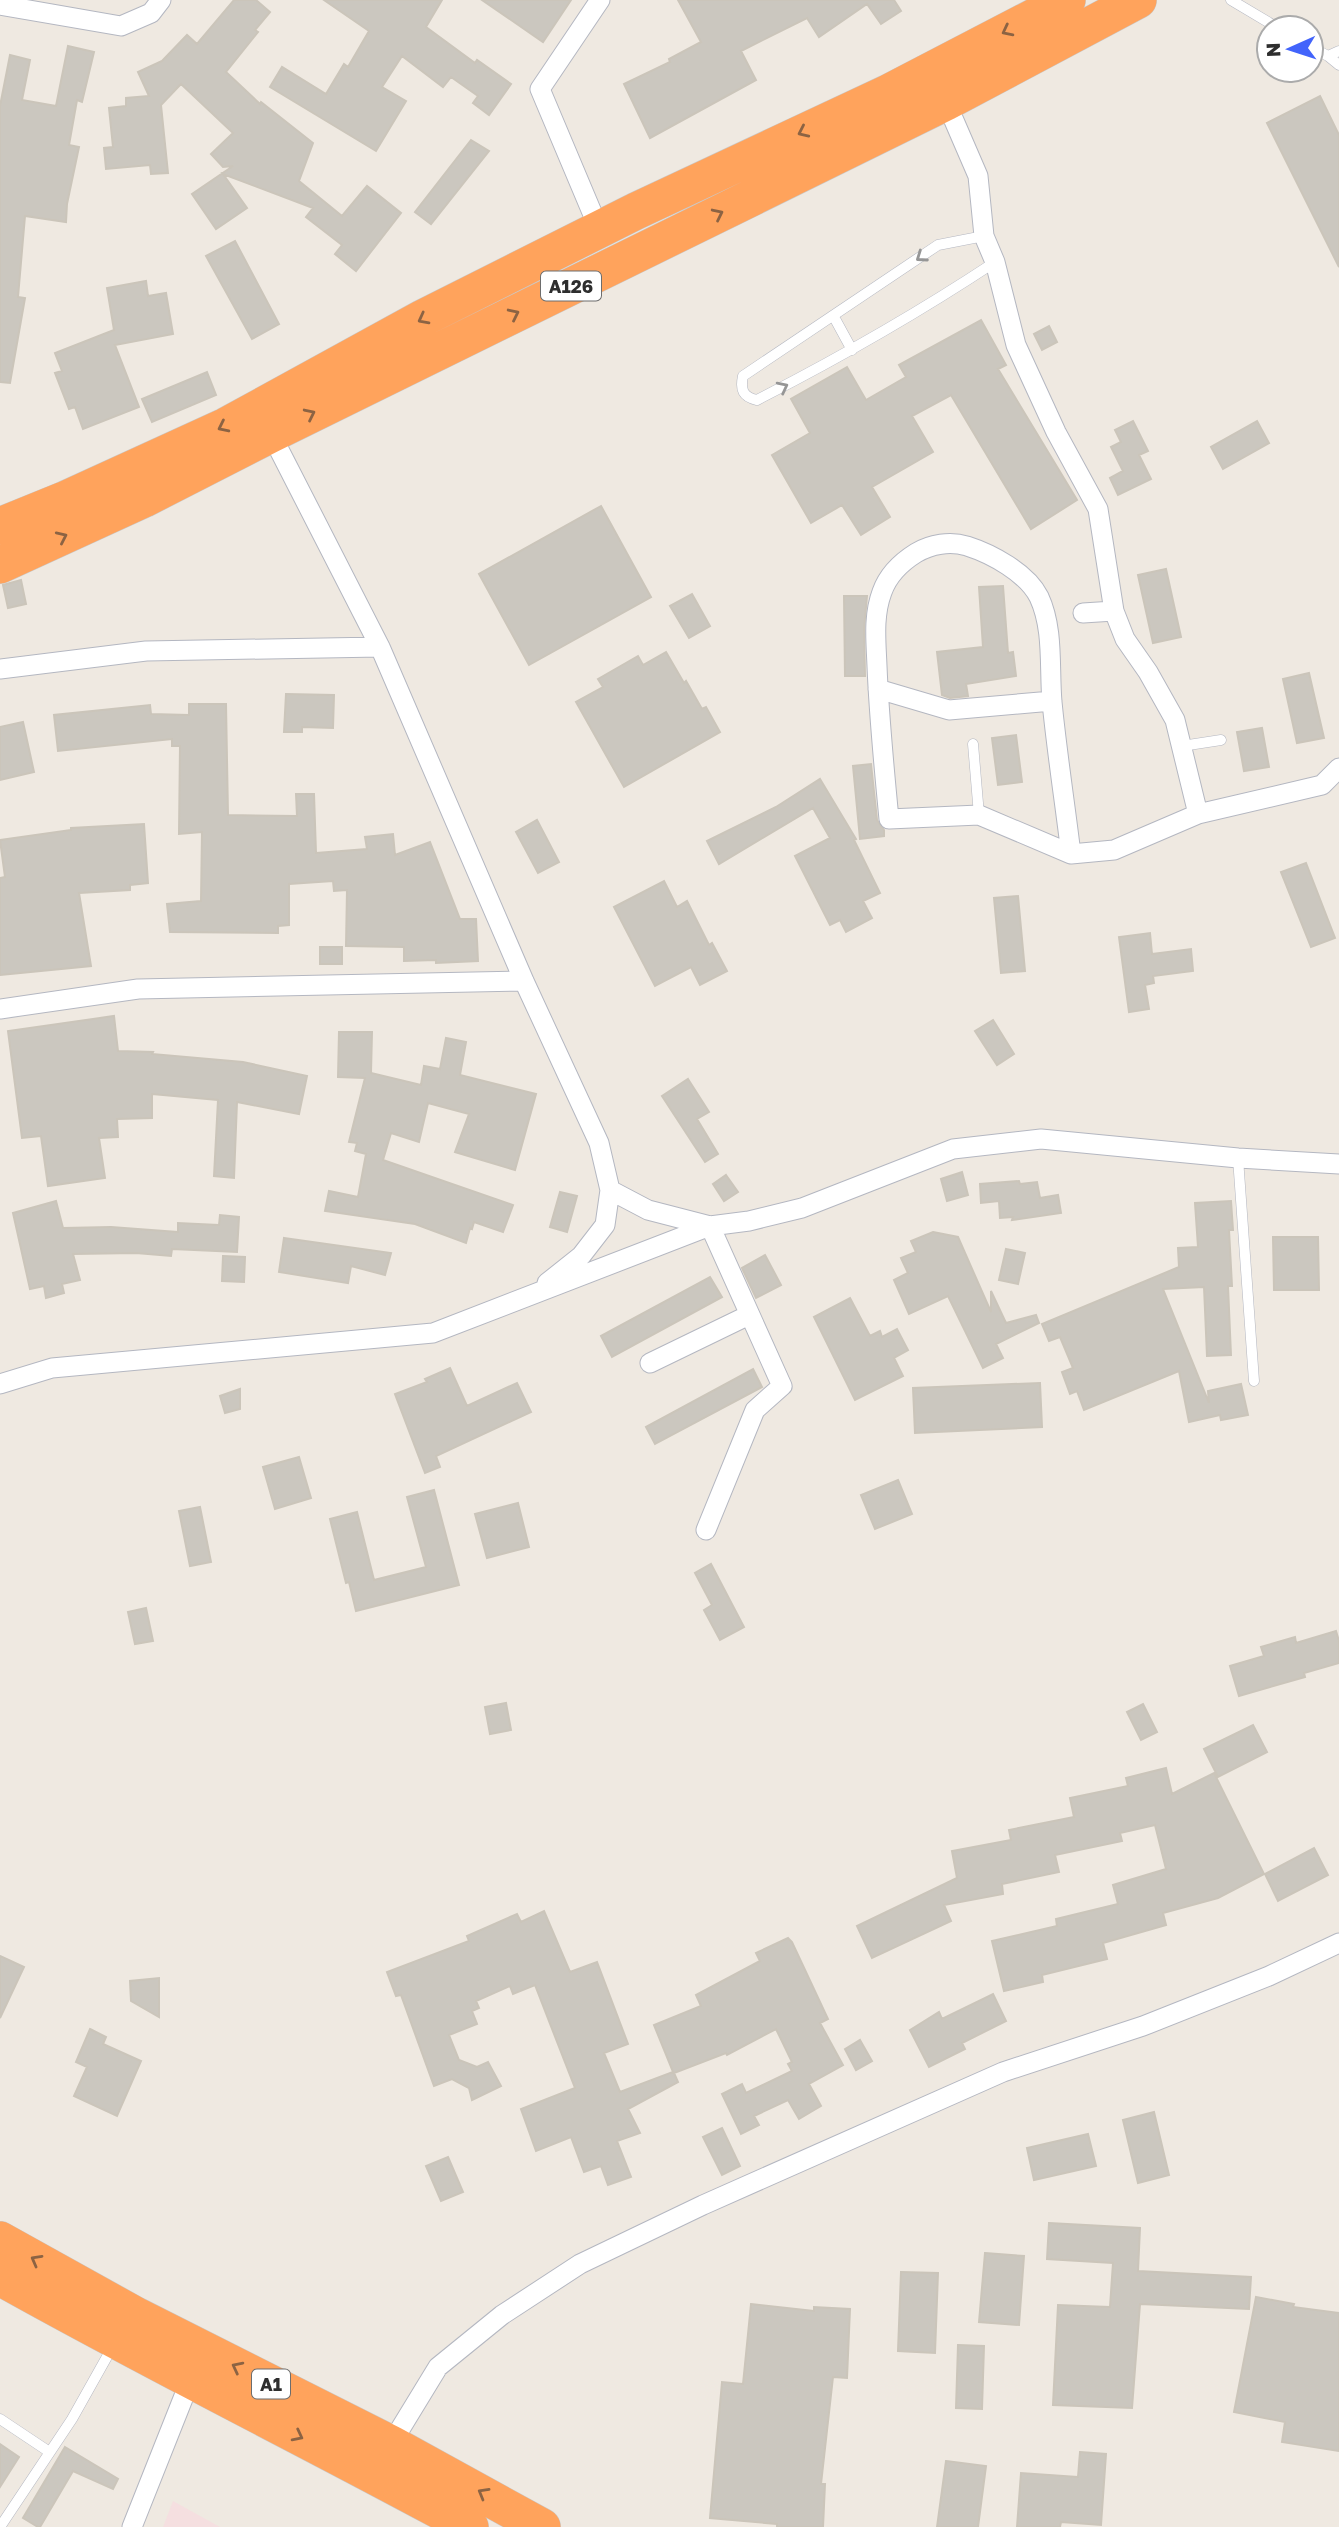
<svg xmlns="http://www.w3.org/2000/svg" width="1339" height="2527" font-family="'Golos Text',sans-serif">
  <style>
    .medical { fill: #f5dfe0 }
    .building { fill: #cbc7bf; stroke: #cbc5ba; stroke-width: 2 }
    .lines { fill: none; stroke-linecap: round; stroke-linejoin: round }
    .lane-casing { stroke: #b4b7c1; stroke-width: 11 }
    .street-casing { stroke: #b4b7c1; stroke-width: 21 }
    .highway-casing { stroke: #c9c9c9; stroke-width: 38 }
    .lane { stroke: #fff; stroke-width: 10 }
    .street { stroke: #fff; stroke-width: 19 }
    .highway { stroke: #ffa35c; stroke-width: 37 }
    .oneway { stroke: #8c6343 }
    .oneway2 { stroke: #969696 }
    .labels { text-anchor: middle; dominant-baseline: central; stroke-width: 7; stroke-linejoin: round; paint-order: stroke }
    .shield { fill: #fff; stroke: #6d6d6d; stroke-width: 2 }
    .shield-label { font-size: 18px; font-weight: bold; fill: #2e2e2e }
  </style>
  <rect width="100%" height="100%" fill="#efe9e1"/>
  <path class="medical" d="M173,2501L220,2527H163Z"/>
  <path class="building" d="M234,0H256L270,12L255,30L258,32L226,72L260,104L261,102L313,143L299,181L342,216L367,186L401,213L356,271L335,254L342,245L306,217L313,208L223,174L247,208L216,229L192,194L233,166L223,167L211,154L233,133L181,84L161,105L168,173L151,174L150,165L106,169L104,148L113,147L109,108L126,106V98L149,96L138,72L162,61L187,35L197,44Z
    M324,0H442L426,27L475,63L477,60L511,84L489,115L473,103L478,96L451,77L443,87L402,56L382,87L406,101L376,151L270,87L282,67L326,94L344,64L348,67L369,31Z
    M482,0H571L543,42Z
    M678,0H894L901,11L881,24L867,4L819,37L807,18L741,51L756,80L650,138L624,84L670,62L669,59L701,42Z
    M68,46L94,52L82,102L77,100L69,145L79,147L67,204L66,222L25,216L18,297L25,298L10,383L0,382V106L10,55L30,60L22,100L56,106Z
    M1320,96L1339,135V267L1267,123Z
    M471,140L489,151L431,224L415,212Z
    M235,241L279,324L252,339L206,256Z
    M146,281L148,296L166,293L173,334L115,345L139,407L83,429L75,407L69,409L55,373L62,371L55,353L114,330L107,288Z
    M981,320L1006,365L998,369L1077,500L1031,529L951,395L912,416L933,452L872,487L890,517L861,535L842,505L811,523L772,455L810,433L791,399L847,367L866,400L906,377L899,365Z
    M1049,326L1057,342L1042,350L1034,334Z
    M207,372L216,395L152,422L142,399Z
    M1133,421L1148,451L1139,455L1151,479L1118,495L1110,478L1123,471L1111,447L1121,442L1115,430Z
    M1257,421L1269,443L1223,469L1211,447Z
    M601,506L651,597L529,665L479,574Z
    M1166,569L1181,637L1153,643L1138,575Z
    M21,580L26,604L8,608L3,585Z
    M1003,586L1008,653L1013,652L1016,676L966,684L968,696L950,698L942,695L937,652L983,647L979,587Z
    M692,594L710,626L689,638L670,606Z
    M844,596H867L864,629L865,676H845Z
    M666,652L684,683L686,681L702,709L706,707L720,732L624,787L576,702L603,687L598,679L638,656L643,665Z
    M1309,673L1324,738L1297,743L1283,679Z
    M286,694L334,695L333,728L302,727V732H284Z
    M189,704H226L228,815L297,816L296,794H314L316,853L367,849L365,837L393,834L395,855L430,842L460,919H476L478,961L436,963V960L404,961V947L346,946L347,890L334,891L333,881L289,884V925L278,926V933L170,932L167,904L201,901L202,832L179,834L180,746H172V739L58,751L54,715L150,705L151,714L189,715Z
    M23,722L34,772L0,780V727Z
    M1262,728L1269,767L1244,771L1237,732Z
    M1016,735L1022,782L998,785L992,738Z
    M871,764L877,820L884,830V836L860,839L853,766Z
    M820,779L856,839L854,840L880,893L863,901L872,918L846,932L840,920L830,925L795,856L830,838L813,808L719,864L707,841L776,807Z
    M537,820L559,862L538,873L516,832Z
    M144,824L148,883L130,885V890L79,893L91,966L0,975V878L5,877L0,840L71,830V828Z
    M1306,863L1335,938L1311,947L1281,872Z
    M664,881L677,907L687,901L709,945L712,943L727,971L700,985L691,967L655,986L614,907Z
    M1018,896L1025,971L1001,973L994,898Z
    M1150,933L1152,954L1191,949L1193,971L1153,976L1154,983L1145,985L1149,1009L1129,1012L1119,937Z
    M320,947H342V964H320Z
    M114,1016L118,1051L153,1052L152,1054L243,1062L307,1076L299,1114L237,1102L234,1178L214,1176L218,1100L152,1094V1118L117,1119L118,1137L99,1138L105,1178L48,1186L41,1136L22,1138L8,1031Z
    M993,1020L1014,1054L997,1065L975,1031Z
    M339,1032H372L371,1073L421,1085L424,1066L440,1069L446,1038L466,1042L460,1075L536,1094L515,1170L455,1152L469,1114L428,1103L419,1142L391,1133L383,1160L513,1205L503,1232L474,1222L472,1229L470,1228L466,1243L415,1224L325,1211L329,1191L358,1197L366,1154L355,1151L357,1143L349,1142L365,1078L338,1077Z
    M688,1079L709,1112L697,1119L718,1154L705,1162L662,1096Z
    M962,1172L968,1195L947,1201L941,1179Z
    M726,1175L738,1192L724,1201L713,1184Z
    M1019,1181L1020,1184L1037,1182L1040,1198L1058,1195L1061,1213L1012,1220L1013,1217L1000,1218L999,1201L981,1203L980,1184Z
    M560,1192L577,1196L567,1232L550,1227Z
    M56,1201L63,1228L111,1227L178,1232V1223L219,1225L220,1215L239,1217L237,1252L172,1249L171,1256L136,1253L73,1254L80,1280L62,1284L64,1293L46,1298L44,1286L30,1289L13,1213Z
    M1231,1201L1233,1230H1229L1232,1286H1228L1231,1355L1207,1356L1204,1287L1163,1289L1209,1403L1208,1391L1241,1384L1248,1415L1221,1420L1220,1415L1189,1422L1179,1371L1084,1410L1077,1391L1070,1394L1062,1372L1073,1368L1060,1337L1049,1341L1042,1324L1179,1267L1178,1248L1198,1247L1195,1203Z
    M933,1232L958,1237L991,1312V1291L1006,1323L1036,1315L1039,1323L996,1344L1003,1358L983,1368L948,1296L909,1314L894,1280L908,1273L901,1258L916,1252L911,1241Z
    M1273,1237H1318L1319,1290H1274Z
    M284,1238L391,1253L385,1275L351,1266L348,1283L279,1272Z
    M1006,1249L1025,1253L1018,1284L999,1280Z
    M765,1255L781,1285L756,1298L742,1268Z
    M223,1256L245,1257L244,1282L222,1281Z
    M710,1277L722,1297L612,1357L601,1336Z
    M850,1298L870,1336L880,1331L882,1337L897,1329L908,1350L894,1358L903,1376L855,1400L814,1317Z
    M450,1368L467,1406L517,1383L531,1412L436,1456L440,1467L425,1473L395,1394L427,1382L425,1379Z
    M753,1369L762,1387L655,1444L646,1427Z
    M1040,1383L1042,1427L915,1433L913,1388Z
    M240,1389V1409L225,1413L220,1396Z
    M299,1457L311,1498L275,1509L263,1467Z
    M898,1480L912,1514L875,1529L861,1495Z
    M434,1490L459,1585L356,1611L349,1582L346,1583L330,1519L357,1512L374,1580L426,1567L407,1497Z
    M518,1503L529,1547L487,1558L475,1514Z
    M200,1507L211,1562L190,1566L179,1511Z
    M711,1564L744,1627L720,1640L704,1610L712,1605L695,1573Z
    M146,1608L153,1641L135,1644L128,1612Z
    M1336,1631L1339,1641V1663L1304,1673L1305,1677L1239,1696L1230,1666L1264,1656L1261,1647L1295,1637L1296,1643Z
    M506,1703L511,1730L490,1734L485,1707Z
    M1143,1704L1157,1732L1141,1740L1127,1712Z
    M1253,1725L1267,1752L1218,1777L1204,1749Z
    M1166,1768L1172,1794L1214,1773L1264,1874L1218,1898L1163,1913L1166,1925L1103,1943L1107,1959L1042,1975L1043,1982L1004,1991L992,1941L1057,1926L1056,1919L1118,1904L1113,1885L1166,1869L1155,1825L1120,1833L1122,1841L1055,1855L1059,1872L1002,1884L1003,1894L944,1905L951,1921L872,1958L857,1926L957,1878L952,1851L1011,1840L1009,1830L1074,1817L1070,1798L1128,1786L1126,1778Z
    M1314,1848L1328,1875L1278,1901L1265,1874Z
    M544,1911L570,1972L597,1962L628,2044L604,2053L620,2092L673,2072L654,2025L701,2006L696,1995L760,1961L756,1953L788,1938L792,1942L828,2019L820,2023L843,2065L809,2084L821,2106L799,2119L788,2100L754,2116L759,2125L741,2134L722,2094L742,2084L746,2093L792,2071L788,2064L792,2062L776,2029L727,2055L726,2053L674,2073L678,2082L628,2109L640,2133L617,2141L631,2177L608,2185L601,2166L584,2172L571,2137L536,2151L521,2109L575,2088L535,1985L513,1994L510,1986L476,2001L479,2008L472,2011L477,2024L449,2035L459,2060L477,2067L488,2062L501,2086L472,2100L469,2088L452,2079L434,2086L401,1995L396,1996L387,1972L469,1941L467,1936L517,1914L521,1922Z
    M0,1956L24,1967L0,2018Z
    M159,1978V2017L131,2001L130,1981Z
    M993,1994L1006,2021L962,2043L965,2049L929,2067L910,2030L939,2012L942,2019Z
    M90,2029L106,2037L103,2044L141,2061L117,2116L74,2096L87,2067L76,2062Z
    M860,2040L872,2061L856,2070L845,2049Z
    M1154,2112L1169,2175L1138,2183L1123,2120Z
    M722,2128L740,2166L722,2175L703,2137Z
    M1088,2134L1096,2166L1034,2180L1027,2148Z
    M448,2157L463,2192L441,2201L426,2166Z
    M1049,2223L1140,2228L1138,2271L1251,2277L1249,2309L1140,2304L1132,2408L1053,2405L1058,2305L1110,2307L1113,2263L1047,2259Z
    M985,2253L1024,2256L1019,2325L979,2322Z
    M901,2272L938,2273L935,2353L898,2351Z
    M1256,2297L1294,2304L1293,2307L1339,2313V2451L1282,2442L1285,2422L1234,2412Z
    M751,2304L814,2311V2307L850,2309L847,2378L833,2377L821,2484H825L823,2527H777V2524L710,2518L722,2382L743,2384Z
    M958,2345L984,2346L982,2409L956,2408Z
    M0,2444L19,2457L0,2487Z
    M65,2447L118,2479L113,2489L73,2471L40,2527H38L23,2518Z
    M1080,2452L1106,2454L1101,2525L1061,2522L1060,2527H1017L1021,2473L1078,2477Z
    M946,2461L986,2466L978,2527H937Z"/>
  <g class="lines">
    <defs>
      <path id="lane" d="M1231,0L1278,28
        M1311,47L1328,56L1339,51
        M1328,56L1339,65
        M984,236L938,245L743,376C740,390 743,397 757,400C839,358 918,313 995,262
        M834,317L852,350
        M973,744L979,815
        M1182,746L1221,740
        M1238,1158L1254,1381
        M0,2419L48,2451
        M0,2527L72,2419L113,2346"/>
      <path id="street" d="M0,5L121,26L151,13L161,0
        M946,102L978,176L984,236L995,262L1016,345L1056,432L1098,509L1114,611L1125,639L1148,672L1175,720L1198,814
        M599,229L540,89L600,0
        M271,434L380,647L524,981L599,1143L610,1190L605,1225L581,1256L547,1283
        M1083,613L1114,611
        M0,669L146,651L380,647
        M878,689L949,710L1052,701
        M1071,854C1065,804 1057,753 1052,702C1049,668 1054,629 1039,597C1027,573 992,554 967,546C950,541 931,544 916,553C900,563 888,575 882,592C873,616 876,641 877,666C879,717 884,768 889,819L979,815L1071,854L1114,850L1198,814L1322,785L1339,768
        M0,1009L138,989L524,981
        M610,1190L648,1210L710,1226L782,1386L755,1410L706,1530
        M650,1363L749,1315
        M0,1384L52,1368L433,1333L710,1226L749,1221L802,1208L953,1149L1041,1139L1238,1158L1339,1164
        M391,2444L438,2367L502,2315L580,2264L703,2205L1003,2072L1143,2026L1269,1976L1339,1943
        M132,2527L190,2381"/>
      <path id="highway" d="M0,526L64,500L226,426L423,318L636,211L888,93L1067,0
        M0,565L144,499L271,434L946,102L1138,0
        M0,2240L135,2315L391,2444L542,2527
        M0,2277C155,2364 314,2442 470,2527"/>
    </defs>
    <use href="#lane" class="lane-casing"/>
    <use href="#street" class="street-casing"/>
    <use href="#highway" class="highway-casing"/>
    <use href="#lane" class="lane"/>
    <use href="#street" class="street"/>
    <use href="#highway" class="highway"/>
  </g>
  <defs><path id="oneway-chevron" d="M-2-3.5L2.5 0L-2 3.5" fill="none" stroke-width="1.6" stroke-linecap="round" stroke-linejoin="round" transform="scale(1.75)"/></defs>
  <g class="oneway">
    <use href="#oneway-chevron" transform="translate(1007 31) rotate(153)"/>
    <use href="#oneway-chevron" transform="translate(803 132) rotate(155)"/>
    <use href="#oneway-chevron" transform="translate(718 214) rotate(-26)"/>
    <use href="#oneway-chevron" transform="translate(514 314) rotate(-26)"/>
    <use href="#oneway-chevron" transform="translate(423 319) rotate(152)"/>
    <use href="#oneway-chevron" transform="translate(310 414) rotate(-26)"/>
    <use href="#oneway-chevron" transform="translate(223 427) rotate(154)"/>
    <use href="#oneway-chevron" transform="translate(62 537) rotate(-25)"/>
    <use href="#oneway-chevron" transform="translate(36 2260) rotate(-151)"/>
    <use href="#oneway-chevron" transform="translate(237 2367) rotate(-153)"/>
    <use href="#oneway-chevron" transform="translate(298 2436) rotate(27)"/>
    <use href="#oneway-chevron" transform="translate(483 2493) rotate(-150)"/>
  </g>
  <g class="oneway2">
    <use href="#oneway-chevron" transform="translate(921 257) rotate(145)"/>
    <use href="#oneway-chevron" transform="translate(783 387) rotate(-27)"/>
  </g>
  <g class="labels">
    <g class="shield">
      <rect x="541" y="271.5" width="60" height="29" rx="5"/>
      <rect x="252" y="2369.5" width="38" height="29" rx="5"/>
    </g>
    <g class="shield-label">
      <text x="571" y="286">A126</text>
      <text x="271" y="2384">A1</text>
    </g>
  </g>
  <g transform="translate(1290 49) rotate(267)"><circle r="33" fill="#ffffff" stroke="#ababab" stroke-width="2"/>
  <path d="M0-5L12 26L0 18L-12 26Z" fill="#4264fb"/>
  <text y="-10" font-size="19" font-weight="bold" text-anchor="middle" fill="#2e2e2e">N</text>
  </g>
</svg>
